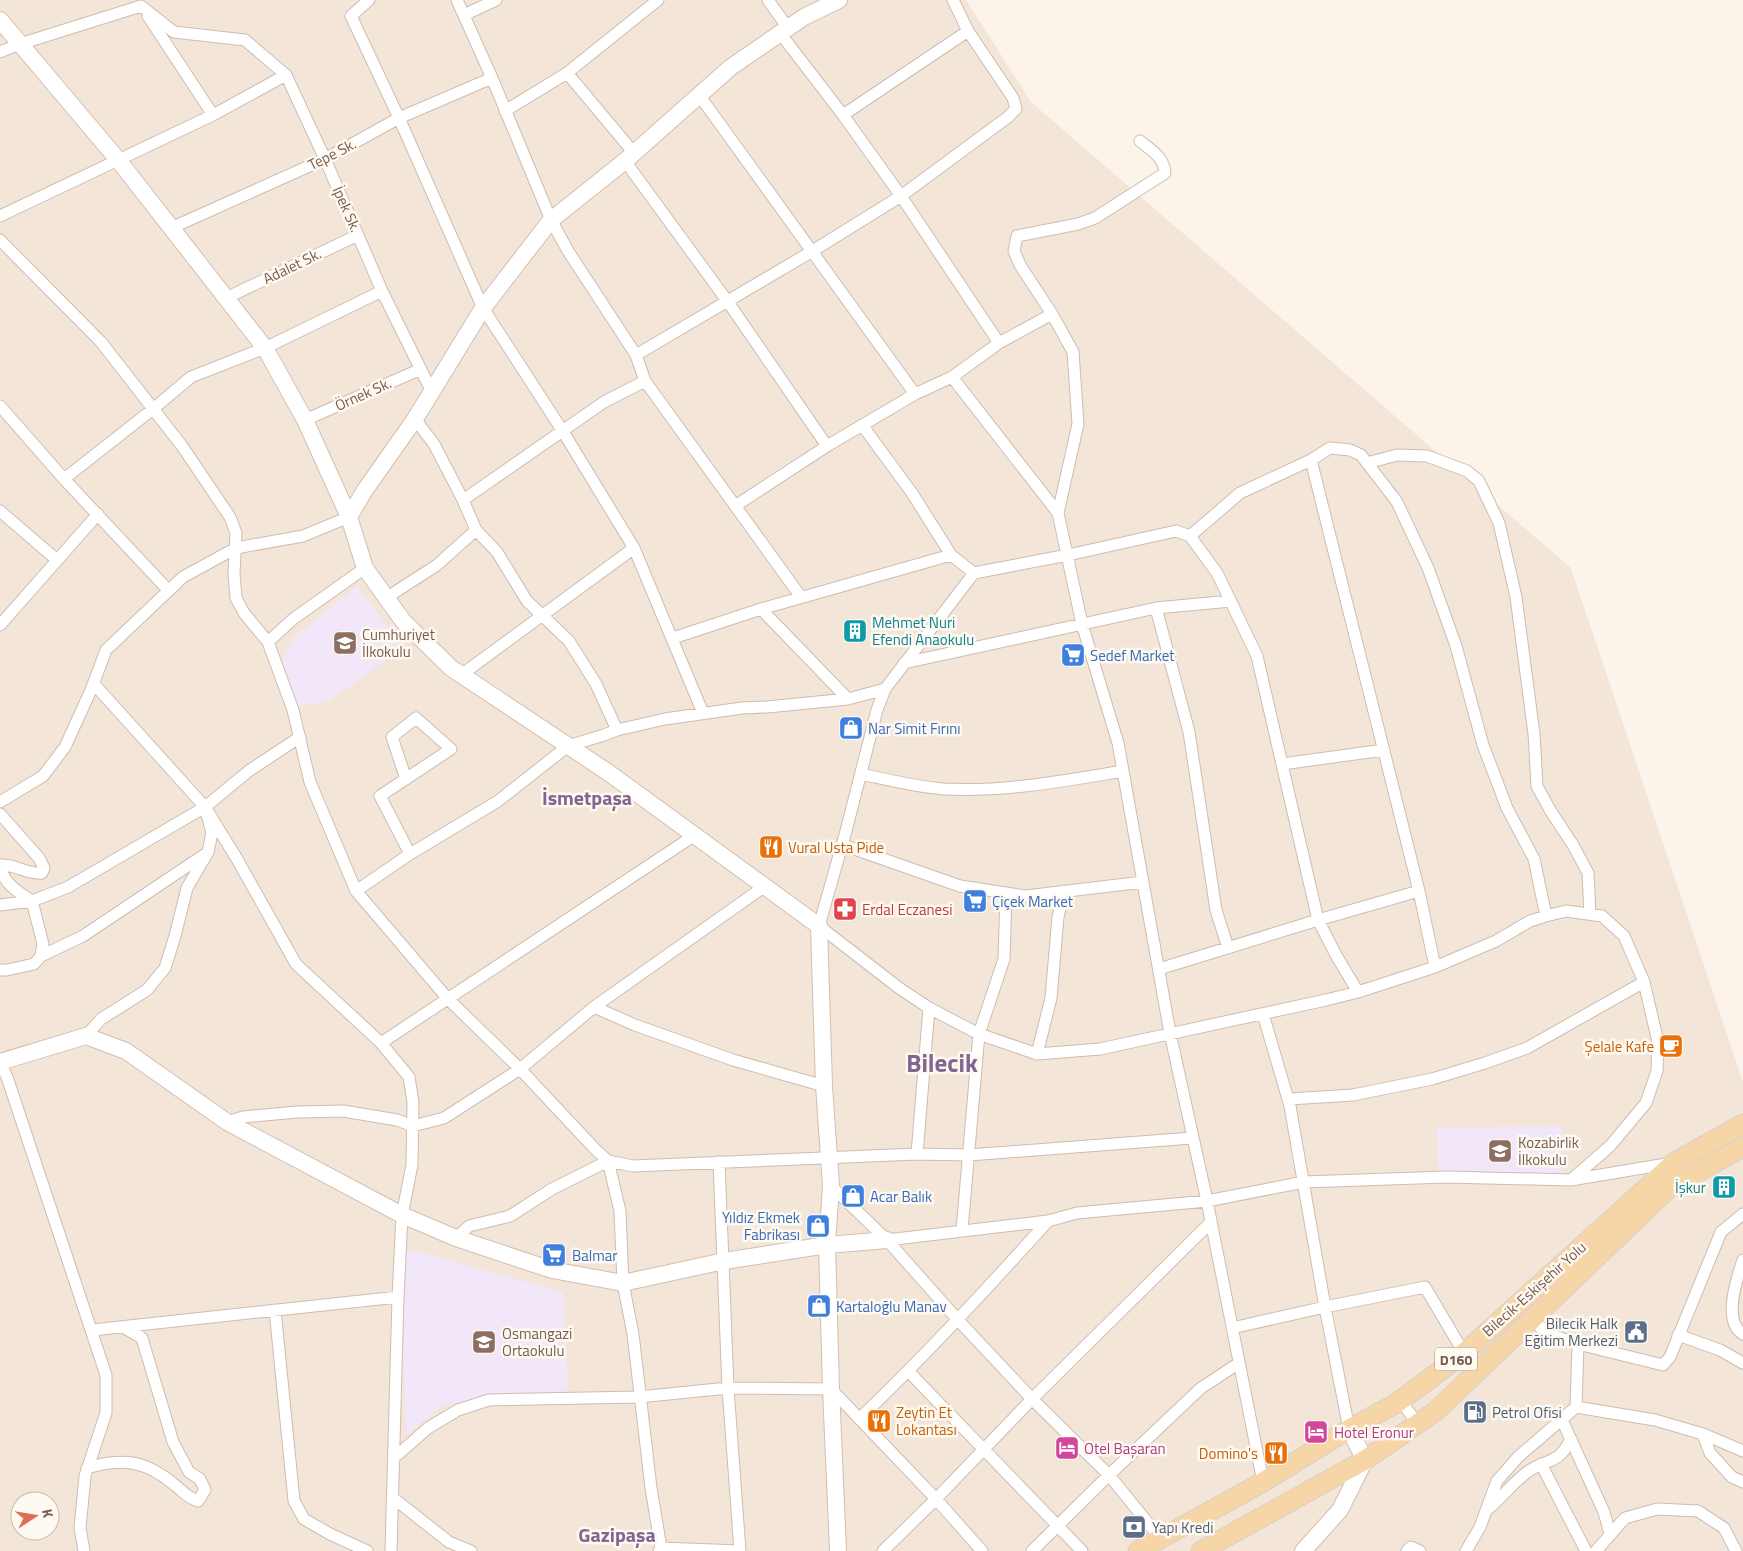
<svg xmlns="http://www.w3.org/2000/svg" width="1743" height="1551" font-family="'Titillium Web',sans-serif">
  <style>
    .residential { fill: #f3e6d9; fill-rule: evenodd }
    .education { fill: #f1e7f8 }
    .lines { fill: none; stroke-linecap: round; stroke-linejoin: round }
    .street-casing { stroke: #cebcb0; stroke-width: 13 }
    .secondary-casing { stroke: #d3beb0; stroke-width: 18 }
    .primary-casing { stroke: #d9d1cd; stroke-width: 21 }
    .street { stroke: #fff; stroke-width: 11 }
    .secondary { stroke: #fff; stroke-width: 16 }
    .primary { stroke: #f6d5a7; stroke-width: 19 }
    .labels { text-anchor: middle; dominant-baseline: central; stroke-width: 5; stroke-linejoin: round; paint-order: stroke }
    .shield { fill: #fef9f1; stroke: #9f8a7f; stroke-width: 1 }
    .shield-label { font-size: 14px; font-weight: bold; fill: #765b4e }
    .street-label { font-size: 15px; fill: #765b4e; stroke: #fef9f1 }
    .culture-label { font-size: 15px; fill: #0d838f; stroke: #fef9f1; text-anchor: start }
    .education-label { font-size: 15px; fill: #785e54; stroke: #fef9f1; text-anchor: start }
    .shop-label { font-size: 15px; fill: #366cbe; stroke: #fef9f1; text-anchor: start }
    .food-label { font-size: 15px; fill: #c56008; stroke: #fef9f1; text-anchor: start }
    .health-label { font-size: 15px; fill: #be3a42; stroke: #fef9f1; text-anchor: start }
    .service-label { font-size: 15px; fill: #4e5e75; stroke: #fef9f1; text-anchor: start }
    .hotel-label { font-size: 15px; fill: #b23c85; stroke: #fef9f1; text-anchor: start }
    .district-label { font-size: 20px; font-weight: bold; fill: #816691; stroke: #fef9f1 }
    .town-label { font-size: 25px; font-weight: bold; fill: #816691; stroke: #fef9f1 }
  </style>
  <rect width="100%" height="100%" fill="#fcf4eb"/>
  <path class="residential" d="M0,0H966L1031,102L1571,568L1743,1082V1551H0ZM20,1501H50V1531H20Z"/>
  <path class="education" d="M357,586L404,648L329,701L295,707L284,680L283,659L293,638Z
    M1562,1126L1563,1173L1438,1176L1437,1128Z
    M414,1251L563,1292L568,1391L479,1398L442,1406L406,1435L399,1252Z"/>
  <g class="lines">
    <defs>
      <path id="street" d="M369,0L351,16L399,118L483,308L562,430L634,548L703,713
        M457,0L492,78L551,220L568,251L636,355L645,381L801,597
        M768,0L788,28
        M464,15L496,0
        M148,16L213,115
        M780,33L843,115L901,196L999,343
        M0,52L20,44L141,6L174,32L245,40L286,75L325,159L382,291L432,392
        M567,73L634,153
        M699,95L915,394
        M505,111L567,73L658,0
        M843,115L968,31
        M625,161L728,302L827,446
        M0,216L213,115L286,75
        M171,228L325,159L399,118L492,78
        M0,240L101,342L182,446L230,517L236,533L234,574L236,598L244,613L268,642L293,710L310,782L356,891L448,999L520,1069L595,1149L608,1161L633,1166L917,1154L969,1155L1192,1138
        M226,298L358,235
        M636,355L811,252L901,196L1008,117L1016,109L1013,98L968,31L953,0
        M952,377L1058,513L1082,624L1118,743L1170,1033L1207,1201L1263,1482
        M0,406L64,479L169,591
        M415,419L434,444L463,500L476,530L497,552L527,601L569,641L596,684L617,730
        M305,420L421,369
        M862,425L912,493L951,555L974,573L1068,555L1176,531L1190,536L1217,573L1257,656L1318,920L1336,955L1358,992
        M1311,460L1419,891L1435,967
        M1367,463L1397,455L1427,456L1467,471L1479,481L1499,523L1516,597L1534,734L1537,786L1550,810L1573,845L1588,873L1590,914
        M64,479L153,409L191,377L265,348L382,291
        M463,500L604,402L645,381
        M735,506L827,446L915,394L952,377L999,343L1052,314
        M0,511L57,560
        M1058,513L1078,424L1073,352L1052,314L1020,265L1014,251L1017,236L1078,224L1095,218L1165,173C1164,157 1151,150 1140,141
        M1190,536L1240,493L1311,460L1330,448L1350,450L1361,455L1397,502L1428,568L1456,646L1483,745L1507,808L1534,859L1546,916
        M974,573L885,689L877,710L846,831L819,926L899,988L929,1008L979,1034L1037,1054L1100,1049L1326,1000L1358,992L1435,967L1496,941L1530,921L1546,916L1566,911L1602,916L1624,936L1644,982L1658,1042L1657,1071L1646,1103L1610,1146L1571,1180
        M386,598L437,565L476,530
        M1156,608L1189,732L1216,910L1228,948
        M761,609L848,699
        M0,625L98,514
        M673,638L761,609L951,555
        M268,642L293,619L365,568
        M904,663L1156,608L1231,601
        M461,675L634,548
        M94,684L205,807L237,859L296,964L381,1043L409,1077L413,1102L412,1165L402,1215L398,1297L391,1551
        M1282,764L1384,750
        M861,774C889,780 916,787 944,789C1005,792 1064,781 1123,771
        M406,779L392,737L416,718L451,749L380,796L410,854
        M0,802L43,776L65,747L91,690L106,650L183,577L236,548L303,536L349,517
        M0,814L39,858L44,868L42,873C28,875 15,864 1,865C1,882 19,893 32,901L43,944L41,956
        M843,845L960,886L1026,896L1143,882
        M356,891L410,854L498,801L568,746L604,735L617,730L665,719L742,708L767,707L848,699L885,689
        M0,905L32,901L68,887L205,807
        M1159,969L1318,920L1419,891
        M0,970H7L34,964L41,956L83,936L204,855
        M594,1007L635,1025L733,1060L824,1086
        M1263,1014L1290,1106L1325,1307L1349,1429
        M86,1036L101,1019L147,990L165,968L175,936L187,888L208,852L212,833L205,807L250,770L300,737
        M381,1043L695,835
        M1037,1054L1051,998L1058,917L1064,891
        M0,1062L7,1077L106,1375V1413L85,1476L80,1528L84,1551
        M1289,1099L1353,1095L1432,1079L1485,1063L1527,1048L1644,982
        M227,1122L243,1117L297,1112L343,1111L397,1120L413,1126L444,1118L520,1069L594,1007L765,886
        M917,1154L929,1008
        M719,1162L728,1388L740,1551
        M831,1186L887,1240L958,1320L1032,1399L1109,1475L1160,1538
        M962,1230L979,1034L1004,959L1006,893
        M456,1238L469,1226L510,1216L552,1189L608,1161L620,1211L623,1283L633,1334L651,1488L661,1548L659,1551
        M887,1240L1048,1221L1077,1213L1207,1201L1304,1182L1446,1177L1571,1180L1672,1163
        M1743,1260C1737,1278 1722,1322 1743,1334
        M275,1310L294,1501L304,1519L330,1534L367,1551
        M1232,1328L1325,1307L1425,1287L1464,1353
        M92,1330L398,1297
        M1678,1335L1720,1350L1743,1363
        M1578,1344L1663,1365L1670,1357L1721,1232L1743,1214
        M909,1372L1082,1551
        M1400,1400L1418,1424
        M1576,1407L1655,1420L1703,1434L1743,1451
        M859,1419C925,1356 987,1289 1048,1221
        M1562,1420L1604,1512L1610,1534
        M1703,1434L1710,1453L1732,1477L1743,1482
        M394,1458L428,1428L458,1410L489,1400L639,1397L728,1388L831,1389L936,1499L982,1551
        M1541,1464L1586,1551
        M87,1468C124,1457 147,1461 176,1486C185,1493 186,1497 198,1501L205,1490L200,1479L189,1472L173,1442L142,1338L123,1327
        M392,1497L449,1542L471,1551
        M1489,1508C1502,1497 1513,1483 1526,1473C1547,1457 1557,1467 1571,1439
        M661,1548L740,1551
        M883,1551L936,1499L1032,1399L1211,1222
        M1032,1551L1109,1475L1201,1388L1239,1363
        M1407,1551L1411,1547L1420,1551
        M1466,1551L1480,1527L1497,1481L1518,1457L1576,1407L1578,1344L1545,1333L1533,1318
        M1596,1551L1625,1518L1657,1509L1698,1511L1724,1528L1736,1551"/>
      <path id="secondary" d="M0,20L119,161L265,348L305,420L349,517L365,568L403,621L451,668L609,773L819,926L824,1086L831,1186L827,1245L831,1389L838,1551
        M349,517L365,490L415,419L483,308L551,220L625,161L731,67L804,17L839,0
        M0,1062L86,1036L126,1051L227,1122L402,1215L456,1238L552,1270L623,1283L724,1261L827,1245L887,1240
        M1303,1551L1340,1510L1365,1460L1349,1429"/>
      <path id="primary" d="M1138,1551L1263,1482L1349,1429L1397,1403L1464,1353L1675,1162L1743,1124
        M1201,1551L1365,1460L1436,1411L1669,1188L1743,1147"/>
    </defs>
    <use href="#street" class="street-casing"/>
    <use href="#secondary" class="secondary-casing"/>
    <use href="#primary" class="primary-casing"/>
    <use href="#street" class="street"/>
    <use href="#secondary" class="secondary"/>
    <use href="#primary" class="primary"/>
  </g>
  <defs>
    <symbol id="building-square" viewBox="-11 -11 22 22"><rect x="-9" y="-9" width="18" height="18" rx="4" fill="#0f9aa8" stroke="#fef9f1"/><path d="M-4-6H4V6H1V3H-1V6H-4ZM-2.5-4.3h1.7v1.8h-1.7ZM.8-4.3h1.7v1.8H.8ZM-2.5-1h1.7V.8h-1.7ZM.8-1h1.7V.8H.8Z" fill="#fff"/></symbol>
    <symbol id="school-square" viewBox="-11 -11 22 22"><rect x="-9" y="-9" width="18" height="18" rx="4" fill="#8d6e63" stroke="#fef9f1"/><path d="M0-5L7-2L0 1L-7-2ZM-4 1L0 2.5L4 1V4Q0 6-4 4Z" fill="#fff"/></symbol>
    <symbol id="supermarket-square" viewBox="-11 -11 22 22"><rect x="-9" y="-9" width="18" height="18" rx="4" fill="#3f7fe0" stroke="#fef9f1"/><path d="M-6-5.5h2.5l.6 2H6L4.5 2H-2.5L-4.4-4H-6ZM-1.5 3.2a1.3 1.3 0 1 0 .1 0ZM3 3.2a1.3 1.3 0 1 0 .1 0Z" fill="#fff"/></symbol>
    <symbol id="shop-square" viewBox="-11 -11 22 22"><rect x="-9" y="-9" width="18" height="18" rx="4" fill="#3f7fe0" stroke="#fef9f1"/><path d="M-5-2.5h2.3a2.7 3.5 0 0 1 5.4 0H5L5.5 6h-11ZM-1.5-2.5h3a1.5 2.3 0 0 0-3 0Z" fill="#fff"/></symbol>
    <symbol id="restaurant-square" viewBox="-11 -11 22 22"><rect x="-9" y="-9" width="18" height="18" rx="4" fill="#e8710a" stroke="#fef9f1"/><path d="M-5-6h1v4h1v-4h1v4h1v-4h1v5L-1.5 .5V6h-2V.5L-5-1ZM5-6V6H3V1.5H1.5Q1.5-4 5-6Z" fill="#fff"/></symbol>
    <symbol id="pharmacy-square" viewBox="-11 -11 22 22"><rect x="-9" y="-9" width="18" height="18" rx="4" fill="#e0444e" stroke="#fef9f1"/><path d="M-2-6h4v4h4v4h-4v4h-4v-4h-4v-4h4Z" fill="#fff"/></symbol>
    <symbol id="cafe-square" viewBox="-11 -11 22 22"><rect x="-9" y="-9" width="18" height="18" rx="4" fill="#e8710a" stroke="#fef9f1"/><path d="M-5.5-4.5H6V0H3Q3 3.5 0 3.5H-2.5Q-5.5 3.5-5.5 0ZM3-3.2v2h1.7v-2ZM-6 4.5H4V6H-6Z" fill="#fff"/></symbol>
    <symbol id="civic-square" viewBox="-11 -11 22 22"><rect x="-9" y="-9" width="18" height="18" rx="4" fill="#5c6f8a" stroke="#fef9f1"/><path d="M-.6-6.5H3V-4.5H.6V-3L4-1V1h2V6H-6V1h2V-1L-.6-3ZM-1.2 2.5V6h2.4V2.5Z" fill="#fff"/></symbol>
    <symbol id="fuel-square" viewBox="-11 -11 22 22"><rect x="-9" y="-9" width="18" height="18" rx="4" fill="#5c6f8a" stroke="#fef9f1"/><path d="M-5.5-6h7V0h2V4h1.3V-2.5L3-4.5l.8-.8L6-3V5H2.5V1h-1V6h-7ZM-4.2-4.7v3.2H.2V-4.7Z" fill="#fff"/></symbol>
    <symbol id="hotel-square" viewBox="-11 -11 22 22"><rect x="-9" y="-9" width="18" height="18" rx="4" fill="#d1479c" stroke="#fef9f1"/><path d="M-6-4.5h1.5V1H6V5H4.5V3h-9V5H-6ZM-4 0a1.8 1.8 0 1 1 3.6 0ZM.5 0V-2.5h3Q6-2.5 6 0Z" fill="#fff"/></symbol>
    <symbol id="bank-square" viewBox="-11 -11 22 22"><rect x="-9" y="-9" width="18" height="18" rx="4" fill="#5c6f8a" stroke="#fef9f1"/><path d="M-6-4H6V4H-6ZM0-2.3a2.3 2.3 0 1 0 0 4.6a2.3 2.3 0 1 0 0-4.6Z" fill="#fff"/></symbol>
  </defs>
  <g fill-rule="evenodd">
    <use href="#building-square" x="841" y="617" width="28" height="28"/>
    <use href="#school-square" x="331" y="629" width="28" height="28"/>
    <use href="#supermarket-square" x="1059" y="641" width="28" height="28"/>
    <use href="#shop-square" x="837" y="714" width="28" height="28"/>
    <use href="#restaurant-square" x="757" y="833" width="28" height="28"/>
    <use href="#supermarket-square" x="961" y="887" width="28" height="28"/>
    <use href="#pharmacy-square" x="831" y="895" width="28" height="28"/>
    <use href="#cafe-square" x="1657" y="1032" width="28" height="28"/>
    <use href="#school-square" x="1486" y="1137" width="28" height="28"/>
    <use href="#building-square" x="1710" y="1173" width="28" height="28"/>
    <use href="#shop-square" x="839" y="1182" width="28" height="28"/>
    <use href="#shop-square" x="804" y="1212" width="28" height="28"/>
    <use href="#supermarket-square" x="540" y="1241" width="28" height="28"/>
    <use href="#shop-square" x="805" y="1292" width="28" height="28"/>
    <use href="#civic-square" x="1622" y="1318" width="28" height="28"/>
    <use href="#school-square" x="470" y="1328" width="28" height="28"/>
    <use href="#fuel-square" x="1461" y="1398" width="28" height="28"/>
    <use href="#restaurant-square" x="865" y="1407" width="28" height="28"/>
    <use href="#hotel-square" x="1302" y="1418" width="28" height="28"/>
    <use href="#hotel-square" x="1053" y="1434" width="28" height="28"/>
    <use href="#restaurant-square" x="1262" y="1439" width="28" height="28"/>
    <use href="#bank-square" x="1120" y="1513" width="28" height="28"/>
  </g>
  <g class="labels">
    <rect class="shield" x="1435" y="1347.5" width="42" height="23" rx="4"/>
    <g class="shield-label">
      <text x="1456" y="1359">D160</text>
    </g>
    <g class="street-label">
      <text transform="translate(332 154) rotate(-27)">Tepe Sk.</text>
      <text transform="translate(347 209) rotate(66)">İpek Sk.</text>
      <text transform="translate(292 266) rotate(-26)">Adalet Sk.</text>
      <text transform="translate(363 394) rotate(-24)">Örnek Sk.</text>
      <text transform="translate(1534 1289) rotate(-42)">Bilecik-Eskişehir Yolu</text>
    </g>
    <g class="culture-label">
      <text x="872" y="622">Mehmet Nuri<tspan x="872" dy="17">Efendi Anaokulu</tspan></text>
      <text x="1706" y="1187" text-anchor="end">İşkur</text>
    </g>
    <g class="education-label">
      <text x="362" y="634">Cumhuriyet<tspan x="362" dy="17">İlkokulu</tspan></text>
      <text x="1518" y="1142">Kozabirlik<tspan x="1518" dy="17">İlkokulu</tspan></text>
      <text x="502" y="1333">Osmangazi<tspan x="502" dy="17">Ortaokulu</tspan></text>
    </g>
    <g class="shop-label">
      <text x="1090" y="655">Sedef Market</text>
      <text x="868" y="728">Nar Simit Fırını</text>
      <text x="992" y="901">Çiçek Market</text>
      <text x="870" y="1196">Acar Balık</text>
      <text x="800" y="1217" text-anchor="end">Yıldız Ekmek<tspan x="800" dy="17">Fabrikası</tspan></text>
      <text x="572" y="1255">Balmar</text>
      <text x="836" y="1306">Kartaloğlu Manav</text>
    </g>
    <g class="food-label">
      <text x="788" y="847">Vural Usta Pide</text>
      <text x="1654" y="1046" text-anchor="end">Şelale Kafe</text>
      <text x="896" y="1412">Zeytin Et<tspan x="896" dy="17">Lokantası</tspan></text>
      <text x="1258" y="1453" text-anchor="end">Domino's</text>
    </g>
    <g class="health-label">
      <text x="862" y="909">Erdal Eczanesi</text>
    </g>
    <g class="service-label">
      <text x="1618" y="1323" text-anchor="end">Bilecik Halk<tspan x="1618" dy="17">Eğitim Merkezi</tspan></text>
      <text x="1492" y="1412">Petrol Ofisi</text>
      <text x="1152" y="1527">Yapı Kredi</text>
    </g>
    <g class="hotel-label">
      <text x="1334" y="1432">Hotel Eronur</text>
      <text x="1084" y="1448">Otel Başaran</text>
    </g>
    <g class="district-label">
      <text x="587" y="797">İsmetpaşa</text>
      <text x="617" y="1534">Gazipaşa</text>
    </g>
    <g class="town-label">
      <text x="942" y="1063">Bilecik</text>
    </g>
  </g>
  <g transform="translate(35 1516) rotate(78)"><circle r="24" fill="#fef9f1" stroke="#c8bab0"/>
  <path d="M0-4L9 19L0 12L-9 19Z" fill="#de6f57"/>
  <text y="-8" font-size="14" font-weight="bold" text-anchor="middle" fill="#765b4e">K</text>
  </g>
</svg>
